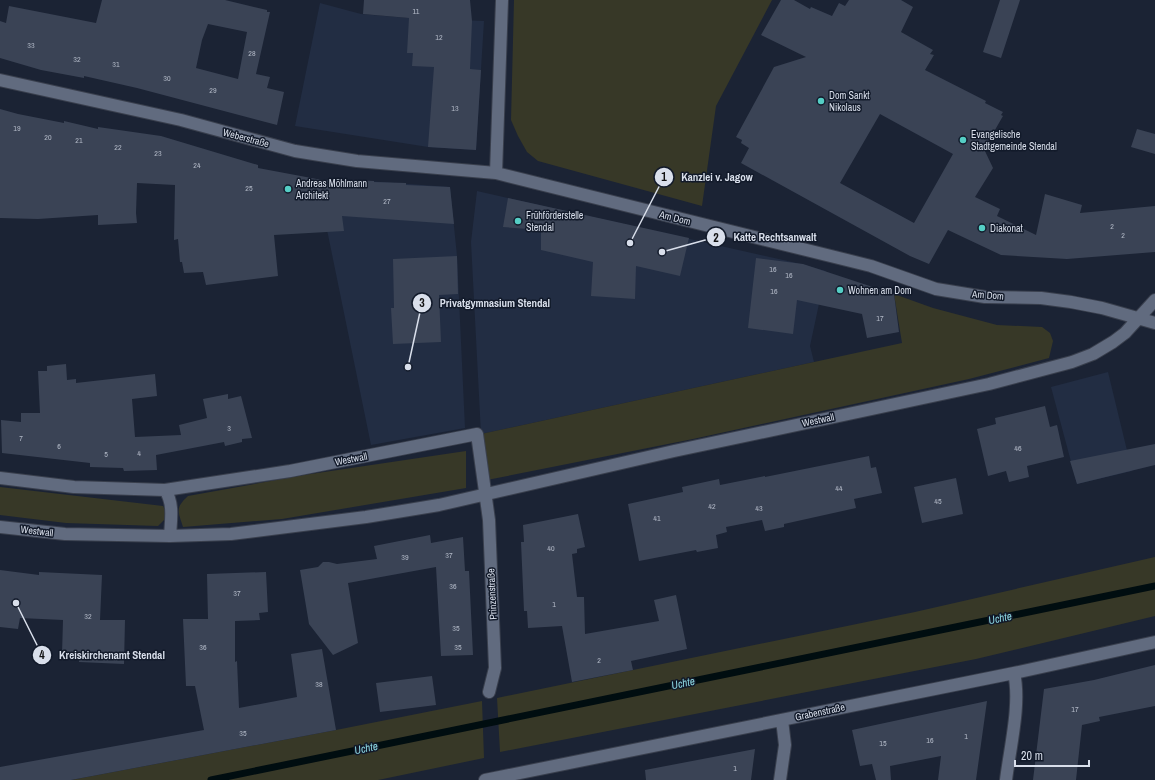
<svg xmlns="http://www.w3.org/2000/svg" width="1155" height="780" font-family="'Archivo Narrow',sans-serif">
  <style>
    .built { fill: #222d43 }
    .green { fill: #373827 }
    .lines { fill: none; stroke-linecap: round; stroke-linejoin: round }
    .stream { stroke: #000d10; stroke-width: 7 }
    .building { fill: #3a4355; fill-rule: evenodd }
    .minor-casing { stroke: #393f4d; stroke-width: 14 }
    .minor { stroke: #616b7f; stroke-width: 12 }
    .poi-dot { fill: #55cec5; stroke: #121a2a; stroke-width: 1.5 }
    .labels { text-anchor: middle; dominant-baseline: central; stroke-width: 3; stroke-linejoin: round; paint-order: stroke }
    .number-label { font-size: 8px; fill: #b1b8c6 }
    .poi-label { font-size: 10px; fill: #d9dfeb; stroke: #121a2a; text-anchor: start }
    .street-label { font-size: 10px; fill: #d9dfeb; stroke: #121a2a }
    .water-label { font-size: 11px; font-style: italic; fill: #8cd6e0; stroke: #121a2a }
    .leader { fill: none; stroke: #d9dfeb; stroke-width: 1.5 }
    .callout-dot { fill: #d9dfeb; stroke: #121a2a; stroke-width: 1.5 }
    .mark-label { font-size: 12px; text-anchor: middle; font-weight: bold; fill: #111 }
    .callout-label { font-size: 11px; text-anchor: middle; font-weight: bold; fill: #d9dfeb; stroke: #121a2a; stroke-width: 3; stroke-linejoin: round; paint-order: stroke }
  </style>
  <rect width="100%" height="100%" fill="#1b2334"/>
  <path class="built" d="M320,3L361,14L409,18L484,21L476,150L428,147L295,126Z
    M353,180L450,187L457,256L465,428L371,445L324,215Z
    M477,191L801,264L826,271L810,346L814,362L481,434L471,242Z
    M1108,372L1132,471L1077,484L1051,387Z"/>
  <path class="green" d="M514,0H772L716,106L702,206L538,161L527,152L518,136L511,120Z
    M894,294L933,308L997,325L1042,327L1050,333L1053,341L1049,358L969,379L693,439L487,480L481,434L902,343Z
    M466,451V488L282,519L183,527C178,511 175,508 188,496L304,475Z
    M0,487L163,506L166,512L164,520L158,526L66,523L0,515Z
    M1155,557V616L976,659L500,752L497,698L915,612Z
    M482,701L484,758L378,780H71L336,730Z"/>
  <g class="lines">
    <path class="stream" d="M211,780L1155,586"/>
  </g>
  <path class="building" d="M102,0H225L267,10V12H270L256,74L270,77L267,88L284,92L277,125L137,88L84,76V78L41,70L0,58V21L6,23L9,6L96,23ZM208,24L247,32L238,79L196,68L202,40Z
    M364,0H470L472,21L470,69L481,70L476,150L428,147L434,67L412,66L413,53H407L409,18L363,14Z
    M781,0H794L810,9L811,7L832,16L839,3L845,6L849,0H901L913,7L901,32L933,50L930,54L934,55L925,70L986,101L985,103L1003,112L1001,115L1003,116L984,149L993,168L975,197L1000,209L997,216L1036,235L1045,194L1082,205L1080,213L1155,206V252L1067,259L1001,255L948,230L929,264L910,256L741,163L749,148L741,143L742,140L736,137L774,67L806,57L761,35ZM880,114L953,154L914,223L840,183Z
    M1000,0H1020L1001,58L983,52Z
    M0,109L18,114L64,123V121L98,129V127L161,136L258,165V168L322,180L353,182V180L374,181V182L406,183V185L450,187L454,224L342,216L344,231L274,235L278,276L206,285L203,272L184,273L182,262H180L178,239L174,240L175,185L137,183L136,213L137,223L98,225V215L38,219L0,218Z
    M1137,129L1155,134V154L1131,147Z
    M508,198L689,238L680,276L636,266L635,299L591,296L593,262L541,250V230L503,227Z
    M457,256L458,294L439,295L441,342L393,344L391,308H394L393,259Z
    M756,258L803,264L894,294L899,332L867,338L862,314L797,300L793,334L748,328Z
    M66,364L67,380L76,379V383L155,374L157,396L132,399L135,437L181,435L179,425L207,418L203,399L228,394V399L241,396L252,438L242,439V442L225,446L224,442L156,455L157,470L124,471L123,468L90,467V463L2,453L1,420L21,422V413H40L38,371H47V366Z
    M1045,406L1050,427L1057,425L1064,457L1027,466L1029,477L1009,482L1006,471L988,476L977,429L996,424L995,418Z
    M1155,444V465L1077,484L1070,461Z
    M869,456L871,468L876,467L882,493L854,499L856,508L784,524V527L765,531L762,520L726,527L727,532L716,535L718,548L697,552L696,550L639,561L628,504L683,492L682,487L719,479L720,485L765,476V477Z
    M956,478L963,514L922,523L914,487Z
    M578,514L585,547L577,549V553L572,554L577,597H584L585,634L659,621L654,600L676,595L687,649L631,661L633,670L572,682L562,626L528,628L527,611H524L521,542H524L523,525Z
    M430,535L431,543L463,537L465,571H469L473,655L441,656L436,567L348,583L358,643L333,655L309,624L300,570L318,567L323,562H329L337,564L377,559L374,546Z
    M0,570L39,575V572L102,575L100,620H125L124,664L79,662V654H62L63,620L20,618L18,629L0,627Z
    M266,572L268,612L259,613L260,620L235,621V662L237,661L239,708L297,697L291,654L322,649L336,730L71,780H0V767L204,730L195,686H186L183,619H208L207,574Z
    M1155,665V706L1099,717L1100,721L1082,725L1076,780H1033L1044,689L1094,680Z
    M432,676L436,705L380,712L376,683Z
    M987,701L976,780H938L941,756L890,766L891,780H876L872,764L860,766L852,730Z
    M755,749L751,780H646L645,770Z"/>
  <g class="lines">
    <defs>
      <path id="minor" d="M0,80L181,120L295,151L357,161L496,173L871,266L936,289L985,297L1041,298L1071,302L1102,308L1155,323
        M496,173L502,0
        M0,478L74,487L165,490C174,503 171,520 170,536
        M165,490L290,471L477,434L489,520L495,668L489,692
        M0,527L65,534L170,536L231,534L366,517L439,505L674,451L989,384L1072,362L1093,354L1113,342L1125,333L1155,300
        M485,780L1014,673L1155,642
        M780,780L785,745L782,720
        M1006,780C1010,747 1021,704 1014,673"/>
    </defs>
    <use href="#minor" class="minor-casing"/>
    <use href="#minor" class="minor"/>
  </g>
  <g class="poi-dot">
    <circle cx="821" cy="101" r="4"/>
    <circle cx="963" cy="140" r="4"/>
    <circle cx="288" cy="189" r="4"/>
    <circle cx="518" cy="221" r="4"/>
    <circle cx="982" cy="228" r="4"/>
    <circle cx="840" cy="290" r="4"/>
  </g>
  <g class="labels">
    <g class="number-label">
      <text x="416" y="11">11</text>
      <text x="439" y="37">12</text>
      <text x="31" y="45">33</text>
      <text x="252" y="53">28</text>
      <text x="77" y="59">32</text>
      <text x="116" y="64">31</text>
      <text x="167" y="78">30</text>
      <text x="213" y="90">29</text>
      <text x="455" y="108">13</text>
      <text x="17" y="128">19</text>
      <text x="48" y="137">20</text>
      <text x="79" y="140">21</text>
      <text x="118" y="147">22</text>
      <text x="158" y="153">23</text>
      <text x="197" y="165">24</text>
      <text x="249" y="188">25</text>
      <text x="387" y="201">27</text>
      <text x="1112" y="226">2</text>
      <text x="1123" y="235">2</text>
      <text x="773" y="269">16</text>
      <text x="789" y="275">16</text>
      <text x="774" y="291">16</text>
      <text x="880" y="318">17</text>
      <text x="229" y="428">3</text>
      <text x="21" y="438">7</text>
      <text x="59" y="446">6</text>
      <text x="1018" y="448">46</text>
      <text x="139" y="453">4</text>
      <text x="106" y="454">5</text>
      <text x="839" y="488">44</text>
      <text x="938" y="501">45</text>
      <text x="712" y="506">42</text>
      <text x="759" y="508">43</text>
      <text x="657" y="518">41</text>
      <text x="551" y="548">40</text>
      <text x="449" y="555">37</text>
      <text x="405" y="557">39</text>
      <text x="453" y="586">36</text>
      <text x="237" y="593">37</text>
      <text x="554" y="604">1</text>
      <text x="88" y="616">32</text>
      <text x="456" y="628">35</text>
      <text x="203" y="647">36</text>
      <text x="458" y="647">35</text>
      <text x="599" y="660">2</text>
      <text x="319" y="684">38</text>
      <text x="1075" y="709">17</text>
      <text x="243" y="733">35</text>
      <text x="966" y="736">1</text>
      <text x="930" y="740">16</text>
      <text x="883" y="743">15</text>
      <text x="735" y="768">1</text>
    </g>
    <g class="poi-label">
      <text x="829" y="95">Dom Sankt<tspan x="829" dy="12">Nikolaus</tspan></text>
      <text x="971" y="134">Evangelische<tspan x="971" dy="12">Stadtgemeinde Stendal</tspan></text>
      <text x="296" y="183">Andreas Möhlmann<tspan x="296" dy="12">Architekt</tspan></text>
      <text x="526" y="215">Frühförderstelle<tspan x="526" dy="12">Stendal</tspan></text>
      <text x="990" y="228">Diakonat</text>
      <text x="848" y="290">Wohnen am Dom</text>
    </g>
    <g class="street-label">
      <text transform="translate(246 138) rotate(15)">Weberstraße</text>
      <text transform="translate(675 218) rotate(14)">Am Dom</text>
      <text transform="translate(988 295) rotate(4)">Am Dom</text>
      <text transform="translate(818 420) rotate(-12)">Westwall</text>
      <text transform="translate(351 459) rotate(-11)">Westwall</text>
      <text transform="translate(37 531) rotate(7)">Westwall</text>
      <text transform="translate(492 594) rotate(-93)">Prinzenstraße</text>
      <text transform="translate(820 712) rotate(-12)">Grabenstraße</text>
    </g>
    <g class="water-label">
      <text transform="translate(1000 618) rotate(-12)">Uchte</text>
      <text transform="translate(683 683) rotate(-12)">Uchte</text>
      <text transform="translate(366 748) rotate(-12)">Uchte</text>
    </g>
  </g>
  <path class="leader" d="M630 243L664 177M662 252L716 237M408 367L422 303M16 603L42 655"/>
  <g class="callout-dot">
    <circle cx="630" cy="243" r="4"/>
    <circle cx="662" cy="252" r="4"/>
    <circle cx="408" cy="367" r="4"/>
    <circle cx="16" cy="603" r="4"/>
    <circle cx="664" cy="177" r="10"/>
    <circle cx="716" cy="237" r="10"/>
    <circle cx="422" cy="303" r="10"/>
    <circle cx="42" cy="655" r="10"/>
  </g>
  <g class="mark-label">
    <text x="664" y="181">1</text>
    <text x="716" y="242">2</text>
    <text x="422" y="307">3</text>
    <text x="42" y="659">4</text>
  </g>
  <g class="callout-label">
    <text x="717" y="181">Kanzlei v. Jagow</text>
    <text x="775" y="241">Katte Rechtsanwalt</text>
    <text x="495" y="307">Privatgymnasium Stendal</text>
    <text x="112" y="659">Kreiskirchenamt Stendal</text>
  </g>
  <path d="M1015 760v6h74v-6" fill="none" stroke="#d9dfeb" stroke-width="2"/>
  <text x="1021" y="760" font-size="12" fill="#d9dfeb" stroke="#121a2a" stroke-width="3" paint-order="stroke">20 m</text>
</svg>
